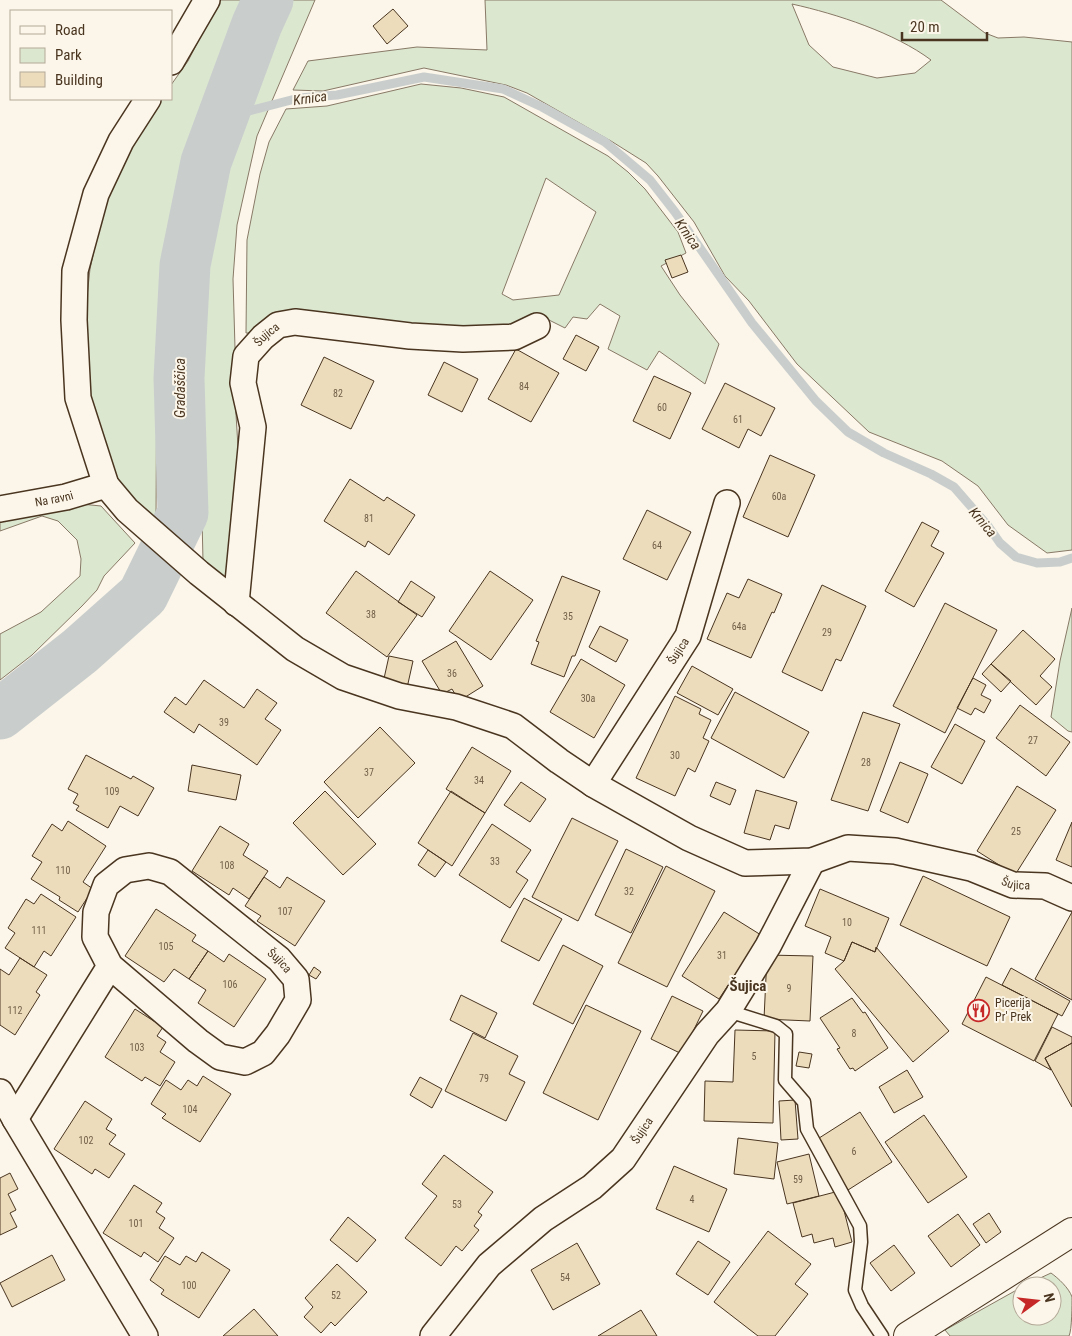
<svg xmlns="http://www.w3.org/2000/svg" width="1072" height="1336" font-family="'Roboto Condensed',sans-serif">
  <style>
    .green { fill: #dce7d0; stroke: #887966; fill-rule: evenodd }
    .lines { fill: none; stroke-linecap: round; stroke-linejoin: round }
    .stream { stroke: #c9cecd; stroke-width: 9 }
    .river { stroke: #c9cecd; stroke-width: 51 }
    .building { fill: #ecdcbc; stroke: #4a3520 }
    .service-casing { stroke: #4a3520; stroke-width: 15 }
    .minor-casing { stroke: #4a3520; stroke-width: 28 }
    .tertiary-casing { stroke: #4a3520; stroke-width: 30 }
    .service { stroke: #fbf6e9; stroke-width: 12 }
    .minor { stroke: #fbf6e9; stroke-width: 25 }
    .tertiary { stroke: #fbf6e9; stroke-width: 28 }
    .labels { text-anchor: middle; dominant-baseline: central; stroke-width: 4; stroke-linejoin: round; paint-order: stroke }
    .number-label { font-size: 10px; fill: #725f47 }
    .street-label { font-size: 12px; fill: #4a3520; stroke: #fbf6e9 }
    .poi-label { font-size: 12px; fill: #4a3520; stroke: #fbf6e9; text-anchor: start }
    .water-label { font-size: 14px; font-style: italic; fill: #4a3520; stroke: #fbf6e9 }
    .quarter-label { font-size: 15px; font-weight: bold; fill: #4a3520; stroke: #fbf6e9 }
  </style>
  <rect width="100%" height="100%" fill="#fbf6e9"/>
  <path class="green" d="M219,0H250L206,93L177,201L169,241L157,335L156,518L131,497L120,486L110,463L90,399L85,315L90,269L100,223L110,193L134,140L161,99H171V85L188,61Z
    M285,0H315L257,136L237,225L233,279L235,348L234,382L239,463L227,580L203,561L197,301L214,172L240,129L245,110L258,82L264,47Z
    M485,0H941L985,33L998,38L1024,37L1072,42V550L1047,553L1008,525L978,486L942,461L869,432L797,364L749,301L725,276L694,222L658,176L646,163L611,141L527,93L506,85L424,68L323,91L293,90L308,61L417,47L487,50ZM792,4C837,14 895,33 931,60L915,73L877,78L833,67L809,45Z
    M421,84L461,88L504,97L608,156L628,172L645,189L678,232L686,253L661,266L680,295L719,344L705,384L659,351L647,370L608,349L620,316L600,304L587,319L573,317L565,328L537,314L507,334L246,333L247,240L260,174L269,142L286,109L327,106ZM546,178L596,212L559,295L513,300L502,294Z
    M81,504L101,506L135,543L104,576L97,590L82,606L32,655L0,680V634L41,612L80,576L81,559L77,540L58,521L42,516L0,531V516Z
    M1072,608V732L1068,731L1051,717L1060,661Z
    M1051,1273C1058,1278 1069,1288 1072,1297C1072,1304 1072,1330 1069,1336H950L945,1330L1022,1287V1316H1052V1286H1023Z"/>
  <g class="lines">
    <path class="stream" d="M222,118L299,98L337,95L424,77L503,89L542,107L605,142L650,180L675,212L752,323L816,401L848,432L884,453L931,474L954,487L988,526L1000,543L1016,557L1037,563L1060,562L1072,558"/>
    <path class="river" d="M0,714L80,651L143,595L183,513L179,378L185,265L206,162L257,24L268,0"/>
  </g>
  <path class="building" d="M393,9L408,26L387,44L373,26Z
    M681,255L688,272L672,278L665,260Z
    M576,335L599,347L586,371L563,359Z
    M516,349L559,373L531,422L488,399Z
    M324,357L374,381L351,429L301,405Z
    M444,362L478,379L462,412L428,395Z
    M654,376L691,393L670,439L633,421Z
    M725,383L775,408L761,436L748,429L739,448L702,429Z
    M770,455L815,475L788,537L743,517Z
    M350,479L384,501L387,497L415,515L389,555L368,541L365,547L324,521Z
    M647,510L691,532L667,580L623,559Z
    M922,522L939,531L931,546L944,553L914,607L885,591Z
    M356,571L417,615L387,657L326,613Z
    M490,571L533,600L491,660L449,631Z
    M562,576L600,591L575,656H572L564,677L531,664L539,642L536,641Z
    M748,579L782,594L774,613L772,612L751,658L707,639L727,593L739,598Z
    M411,581L435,597L422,617L398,602Z
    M822,585L866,606L841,661L836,659L822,691L782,672Z
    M945,603L997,630L945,733L893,706Z
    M600,626L628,640L616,662L589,647Z
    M1023,630L1055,659L1040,676L1052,687L1036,705L991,664Z
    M456,641L483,686L459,701L452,689L442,694L422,661Z
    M389,656L413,661L407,688L383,683Z
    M581,659L625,685L594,738L550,712Z
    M991,664L1011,681L1001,692L982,674Z
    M692,666L733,689L718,715L677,693Z
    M973,678L986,685L981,695L991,700L984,713L975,708L971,715L957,708Z
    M204,680L244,708L257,689L277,703L265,719L281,730L257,765L199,724L194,733L164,712L175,697L186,705Z
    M735,692L809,732L784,778L711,738Z
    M675,696L701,709L699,714L711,720L703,738L709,741L695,772L688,768L675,796L636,778Z
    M1020,705L1070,742L1046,776L996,738Z
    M863,712L900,724L868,811L831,800Z
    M955,724L985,741L962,784L931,767Z
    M380,727L415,763L358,818L324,782Z
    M472,747L511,771L485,813L446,789Z
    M86,755L131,779L133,776L154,788L138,816L120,806L108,828L76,810L79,806L73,803L78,794L68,789Z
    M900,762L928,774L908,823L880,811Z
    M192,765L241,775L236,800L188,791Z
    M521,782L546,799L530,822L504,805Z
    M716,782L736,790L730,805L710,796Z
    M1017,786L1056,810L1015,875L977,851Z
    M756,790L797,802L789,829L775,825L770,840L744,833Z
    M325,791L376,844L343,875L293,823Z
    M451,791L485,813L452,866L418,843Z
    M572,818L618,841L578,921L532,897Z
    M68,821L106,846L83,882L93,889L78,912L59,900L60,897L31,879L42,862L32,856L52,824L62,831Z
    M1072,822V867L1056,860Z
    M492,824L531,850L516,872L528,880L510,908L459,875Z
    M220,826L249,844L243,855L268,871L249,899L233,888L229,895L192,871Z
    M626,849L663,867L631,933L595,915Z
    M428,850L446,862L435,877L418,865Z
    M666,866L715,891L667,987L618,963Z
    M923,876L1010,917L987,966L900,925Z
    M264,877L280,888L287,877L325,901L295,946L257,921L261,916L245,906Z
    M820,889L889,918L875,952L852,942L844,961L825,953L831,937L805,926Z
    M41,894L76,917L51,956L44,951L34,967L5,948L15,933L8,928L26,899L34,904Z
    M524,898L562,919L539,961L501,941Z
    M156,909L196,935L192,941L208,951L189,979L174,969L164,982L125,956Z
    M724,912L761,935L719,999L682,976Z
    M1072,912V1000L1035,979Z
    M852,942L875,952L876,947L949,1031L913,1062L835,969L844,961Z
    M563,945L603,966L573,1024L533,1004Z
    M208,951L224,962L229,954L266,979L234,1027L198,1003L206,990L189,979Z
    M767,955L813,956L810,1021L764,1019Z
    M20,958L47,975L36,992L40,995L15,1035L0,1025V969L9,975Z
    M314,967L321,972L316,979L309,975Z
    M1011,968L1070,1001L1062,1016L1002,985Z
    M986,977L1058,1014L1034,1061L962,1024Z
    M461,995L497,1013L485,1038L450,1020Z
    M672,996L703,1011L682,1054L651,1039Z
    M852,998L863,1013L865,1012L888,1048L855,1071L853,1068L850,1069L837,1049L840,1048L820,1018Z
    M586,1005L641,1031L598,1120L543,1093Z
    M135,1009L163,1027L157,1036L166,1042L160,1052L175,1062L160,1086L145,1077L142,1081L105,1057Z
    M1052,1027L1072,1037V1043L1045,1058L1051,1070L1035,1061Z
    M735,1030L775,1031L773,1123L704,1121L705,1081L733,1082Z
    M473,1033L518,1056L509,1074L525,1082L506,1121L445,1091Z
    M1072,1043V1107L1045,1058Z
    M799,1052L812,1054L809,1068L796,1066Z
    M907,1070L923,1097L894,1113L879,1087Z
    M203,1076L231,1094L200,1142L162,1118L166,1114L151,1104L166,1080L181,1090L188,1080L197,1086Z
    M420,1077L442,1089L432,1108L410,1095Z
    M795,1100L798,1139L781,1140L779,1101Z
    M85,1101L112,1119L106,1129L116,1135L109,1144L125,1154L109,1178L95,1169L92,1174L54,1149Z
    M860,1112L892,1162L848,1190L816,1140Z
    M924,1115L967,1177L928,1203L885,1142Z
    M738,1138L778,1143L774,1179L734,1174Z
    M809,1154L819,1196L787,1204L777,1162Z
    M444,1155L493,1192L478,1212L482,1215L474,1226L479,1230L462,1251L456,1246L441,1266L405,1238L437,1196L422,1184Z
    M674,1166L727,1189L709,1232L656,1209Z
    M10,1173L18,1189L8,1194L16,1210L10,1213L17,1227L0,1235V1178Z
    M134,1185L162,1203L156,1212L165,1218L159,1228L174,1238L158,1262L144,1252L141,1257L103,1233Z
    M839,1191L852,1242L835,1247L833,1238L814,1243L812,1234L802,1237L793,1203Z
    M989,1213L1001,1232L986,1243L973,1224Z
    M958,1214L980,1245L951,1267L928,1236Z
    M348,1217L376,1240L357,1262L330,1240Z
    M768,1231L811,1264L795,1284L808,1294L775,1336H758L714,1302Z
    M698,1241L730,1262L708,1295L676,1274Z
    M577,1243L600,1284L553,1310L531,1270Z
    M894,1245L915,1273L891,1291L870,1263Z
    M202,1252L230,1270L199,1318L161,1294L164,1290L150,1280L165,1256L180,1265L186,1256L196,1262Z
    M52,1255L65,1280L12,1307L0,1283Z
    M337,1264L367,1292L335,1326L331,1322L321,1333L304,1317L313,1307L305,1298Z
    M254,1309L278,1336H223Z
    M641,1310L657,1336H598Z"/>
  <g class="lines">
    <defs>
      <path id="service" d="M728,1011L776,1026L786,1034L785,1080L804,1102L807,1129L860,1226L861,1242L855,1290L862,1306L882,1336"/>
      <g id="minor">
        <path d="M171,62L207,0"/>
        <path id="s1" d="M148,99L121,141L96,194L75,271L74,320L78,398L106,485L127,510L199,573L295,649L343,677L399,696L456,707L513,726L559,761L593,784L689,838L745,863L812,861L848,848L895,851L971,868L1013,885L1045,886L1072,898"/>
        <path id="s2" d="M0,509L66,497L106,485"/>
        <path id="s3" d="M236,603L253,427L243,383L246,356L263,337L278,325L295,322L410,336L463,339L514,337L537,326"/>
        <path id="s4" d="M593,784L688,636L727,503"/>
        <path d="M0,1092L15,1119L145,1336"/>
        <path id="s5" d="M15,1119L110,966L95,937L96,912L106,885L125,870L149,866L170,872L279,959L296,979L298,1000L278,1034L263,1053L245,1062L220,1057L198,1041L110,966"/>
        <path id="s6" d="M433,1336L489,1265L543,1219L592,1187L623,1159L707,1034L728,1011L768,946L812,861"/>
      </g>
      <path id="tertiary" d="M908,1336L1072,1232"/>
    </defs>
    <use href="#service" class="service-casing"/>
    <use href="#minor" class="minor-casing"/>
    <use href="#tertiary" class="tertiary-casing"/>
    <use href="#service" class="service"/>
    <use href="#minor" class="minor"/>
    <use href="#tertiary" class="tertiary"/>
  </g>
  <defs>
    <symbol id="restaurant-ring" viewBox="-11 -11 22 22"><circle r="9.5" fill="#fbf6e9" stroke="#c62828" stroke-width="1.5"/><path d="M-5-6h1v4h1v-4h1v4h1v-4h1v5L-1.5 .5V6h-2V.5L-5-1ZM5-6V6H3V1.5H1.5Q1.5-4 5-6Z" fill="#c62828"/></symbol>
  </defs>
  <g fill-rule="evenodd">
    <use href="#restaurant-ring" x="966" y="998" width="25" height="25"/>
  </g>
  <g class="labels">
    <g class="number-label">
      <text x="524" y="386">84</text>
      <text x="338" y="393">82</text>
      <text x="662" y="407">60</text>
      <text x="738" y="419">61</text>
      <text x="779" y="496">60a</text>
      <text x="369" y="518">81</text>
      <text x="657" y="545">64</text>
      <text x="371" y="614">38</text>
      <text x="568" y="616">35</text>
      <text x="739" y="626">64a</text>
      <text x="827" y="632">29</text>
      <text x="452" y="673">36</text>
      <text x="588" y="698">30a</text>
      <text x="224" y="722">39</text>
      <text x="1033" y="740">27</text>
      <text x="675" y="755">30</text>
      <text x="866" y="762">28</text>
      <text x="369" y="772">37</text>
      <text x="479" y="780">34</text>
      <text x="112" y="791">109</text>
      <text x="1016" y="831">25</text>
      <text x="495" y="861">33</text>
      <text x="227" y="865">108</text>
      <text x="63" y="870">110</text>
      <text x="629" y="891">32</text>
      <text x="285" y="911">107</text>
      <text x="847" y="922">10</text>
      <text x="39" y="930">111</text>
      <text x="166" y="946">105</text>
      <text x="722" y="955">31</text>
      <text x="230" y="984">106</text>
      <text x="789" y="988">9</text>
      <text x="15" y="1010">112</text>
      <text x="854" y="1033">8</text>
      <text x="137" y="1047">103</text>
      <text x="754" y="1056">5</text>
      <text x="484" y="1078">79</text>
      <text x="190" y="1109">104</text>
      <text x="86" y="1140">102</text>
      <text x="854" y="1151">6</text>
      <text x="798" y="1179">59</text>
      <text x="692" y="1199">4</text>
      <text x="457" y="1204">53</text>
      <text x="136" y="1223">101</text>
      <text x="565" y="1277">54</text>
      <text x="189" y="1285">100</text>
      <text x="336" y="1295">52</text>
    </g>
    <g class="street-label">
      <text stroke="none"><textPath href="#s3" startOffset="279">Šujica</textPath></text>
      <text stroke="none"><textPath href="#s2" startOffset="55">Na ravni</textPath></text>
      <text stroke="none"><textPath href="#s4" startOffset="158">Šujica</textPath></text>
      <text stroke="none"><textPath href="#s1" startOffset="1439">Šujica</textPath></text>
      <text stroke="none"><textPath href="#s5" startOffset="478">Šujica</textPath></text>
      <text stroke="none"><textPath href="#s6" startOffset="296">Šujica</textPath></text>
    </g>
    <g class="poi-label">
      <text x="995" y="1003">Picerija<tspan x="995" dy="14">Pr' Prek</tspan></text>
    </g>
    <g class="water-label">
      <text transform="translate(310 98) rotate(-8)">Krnica</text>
      <text transform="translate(688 234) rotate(55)">Krnica</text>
      <text transform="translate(180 388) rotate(-90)">Gradaščica</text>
      <text transform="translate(983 522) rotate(50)">Krnica</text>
    </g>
    <g class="quarter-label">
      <text x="748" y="986">Šujica</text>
    </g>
  </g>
  <rect x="10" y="10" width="162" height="90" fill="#fbf6e9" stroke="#b4a999"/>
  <rect x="20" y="26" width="25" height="8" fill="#fbf6e9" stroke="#b4a999"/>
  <text x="55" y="35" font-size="15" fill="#4a3520">Road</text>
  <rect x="20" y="48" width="25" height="15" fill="#dce7d0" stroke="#b4a999"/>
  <text x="55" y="60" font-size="15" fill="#4a3520">Park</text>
  <rect x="20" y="72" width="25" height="15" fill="#ecdcbc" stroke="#b4a999"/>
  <text x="55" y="85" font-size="15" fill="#4a3520">Building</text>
  <g transform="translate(1037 1301) rotate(75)"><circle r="24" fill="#fbf6e9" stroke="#b4a999"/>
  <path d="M0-4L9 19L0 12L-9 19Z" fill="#c62828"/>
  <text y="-8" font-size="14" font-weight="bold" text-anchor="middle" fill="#4a3520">N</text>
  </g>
  <path d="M902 32v8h85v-8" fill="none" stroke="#4a3520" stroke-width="2.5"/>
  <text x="910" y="32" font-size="15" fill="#4a3520" stroke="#fbf6e9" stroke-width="4" paint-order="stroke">20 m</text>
</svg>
